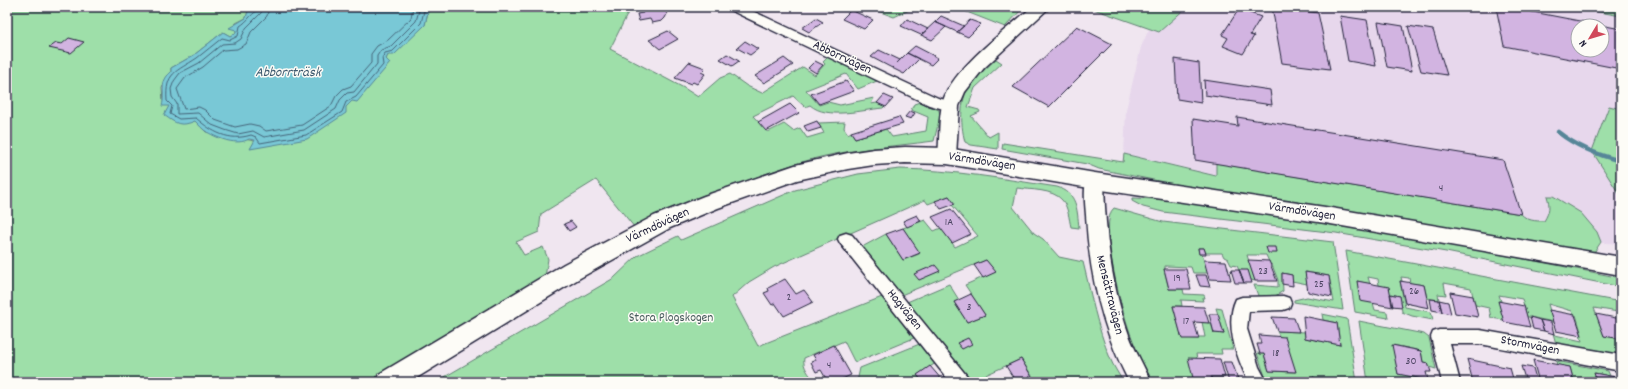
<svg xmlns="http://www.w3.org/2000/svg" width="1628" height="389" font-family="Dekko,sans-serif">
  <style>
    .built { fill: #e7d7ec; fill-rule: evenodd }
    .green { fill: #9edfa9; stroke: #608072 }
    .water { fill: #79c8d6; stroke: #568698 }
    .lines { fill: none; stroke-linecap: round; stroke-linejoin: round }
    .shore { stroke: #456479; stroke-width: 1 }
    .stream { stroke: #568698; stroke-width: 4.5 }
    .building { fill: #d2b4e1; stroke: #22223b; fill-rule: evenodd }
    .minor-casing { stroke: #22223b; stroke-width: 3 }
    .tertiary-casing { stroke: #22223b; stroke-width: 3 }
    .secondary-casing { stroke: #22223b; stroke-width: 3 }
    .minor { fill: #fdfcf7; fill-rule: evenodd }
    .tertiary { fill: #fdfcf7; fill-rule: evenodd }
    .secondary { fill: #fdfcf7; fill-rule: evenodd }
    .labels { text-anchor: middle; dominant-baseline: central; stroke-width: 3; stroke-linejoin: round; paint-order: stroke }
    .number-label { font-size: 11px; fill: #4e4664 }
    .street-label { font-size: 13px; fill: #22223b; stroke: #fdfcf7 }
    .park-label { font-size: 13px; fill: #475b5c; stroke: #fdfcf7 }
    .water-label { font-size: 14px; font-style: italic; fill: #405c71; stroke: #fdfcf7 }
  </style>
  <rect width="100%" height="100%" fill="#f0e6f0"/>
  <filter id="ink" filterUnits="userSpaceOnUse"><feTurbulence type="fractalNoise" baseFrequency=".025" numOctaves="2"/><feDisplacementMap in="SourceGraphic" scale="8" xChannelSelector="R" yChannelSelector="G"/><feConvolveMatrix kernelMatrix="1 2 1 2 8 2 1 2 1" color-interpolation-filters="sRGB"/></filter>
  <g filter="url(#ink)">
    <path class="built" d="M1187,7H1572L1621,16V109L1609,107L1621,197V244L1590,242L1232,179L1124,154L1126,110L1141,47L1149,29L1159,32ZM1578,26H1602V50H1578Z"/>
    <path class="green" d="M7,7H258L248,11L246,18L236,23L233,28L236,30V33L230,36L223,32L194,55L171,68V72L162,87L163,101L195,121L206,132L255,141L251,148L346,107L390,63L386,59L388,55L425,25L429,7H631L610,49L684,88L698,97L720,78L730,74L747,86L762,93L803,67L815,75L825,64L823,62L829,56L877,81L858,89L846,74L806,90L819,105L828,102L840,105L874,98L871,104L877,103L885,106L883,108C862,110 827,120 810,105L805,107L793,96L753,116L768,132L784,124L793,131L800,128L807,138L824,133L818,123L845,122L844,128L848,134L851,132L855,138L886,129L892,137L926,131L928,117L911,110L914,104L920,102L939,110L940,116L934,141C890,147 844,149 802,162C744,179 690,204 635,228L596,180L541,214L539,232L516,242L524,255L543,247L548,259L545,277L370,382H7Z
      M867,7H916L894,17Z
      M954,7H1024L1005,27Z
      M1088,7H1152L1157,9L1158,7H1187L1159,32Z
      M1572,7H1621V16Z
      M996,59L1002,63L975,88L968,107L979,110L980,112L971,116L989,137L998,132V149L971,145L965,142C960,123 959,97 973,81C980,73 989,66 996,59Z
      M1609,106L1621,109V197L1592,151Z
      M1003,143L1123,162L1124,154L1216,176V163L1521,214C1528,221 1535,221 1544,221C1550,211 1550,206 1547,196H1553L1581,213L1597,232L1601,242L1595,251L1588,252C1518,239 1448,231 1378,220C1285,205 1191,188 1099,169L1087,164L1002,149Z
      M900,169C953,170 1004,179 1057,187C1077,193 1077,208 1079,228L1071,227C1069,219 1068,206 1062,200C1053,189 1030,190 1017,188L1013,207L1034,233L1043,239L1059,257L1083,262C1091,294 1097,327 1110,358C1113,366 1119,374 1123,382H1036L1021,359L970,382L907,302L949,284L959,300L954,302L967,322L985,315L965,285L995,272L986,260L901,295L862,247L886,234L903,260L919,254L903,228L925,220L934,231L941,228L955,247L978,236L952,205L954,204L949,196L928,204L925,200L774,267L749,282L732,297L758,346L882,297L914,338L856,362L854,361L844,341L804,358C802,367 810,375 815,382H436L614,278L637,256L678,236L681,240L795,190L858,174Z
      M1132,198C1192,199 1256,212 1315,222C1417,239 1519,257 1621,278V287L1446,252L1336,233L1163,212L1143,207L1132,201Z
      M1114,208L1163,222L1333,242L1343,310L1294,302V300L1307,297L1334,302L1329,276L1306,272L1307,284L1292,281V275L1282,273L1283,291L1272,298H1259L1254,285L1278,287V280L1272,265L1270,264L1266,255H1247L1255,281L1251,280L1248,271L1239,270L1237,266L1231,265L1228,259L1224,257L1222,253H1206L1204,248H1198L1199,254H1202L1207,273H1193L1191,267L1165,266V269H1164L1169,289H1183L1184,294L1204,295L1205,298H1202L1203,301L1181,300L1182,306H1173L1182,338L1198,339V337H1205L1202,322L1211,323L1214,333L1224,334L1216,308L1222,309L1233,349H1221L1222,354H1196L1197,359L1194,382H1153C1145,368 1137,353 1132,338C1124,319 1097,220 1114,208Z
      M1346,251L1621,302V319L1618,312L1594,308L1604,336L1616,338L1619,344H1621V356L1556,344L1553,333L1555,335L1582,341L1580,335H1582L1576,315H1574L1572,311L1548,304L1553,322L1530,317H1527L1522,299L1499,295L1501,301H1499L1504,320L1491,318L1489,308L1475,305L1471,288L1444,283L1446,295L1438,294L1439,300L1427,298L1424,285L1410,283L1409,278L1401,277L1402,281H1400L1405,307L1431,312L1433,320L1412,316L1402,312L1400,296L1390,294L1379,285L1378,279L1368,277L1370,284L1357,281L1373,303L1375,310L1387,312L1388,318L1355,312Z
      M1322,314L1347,319L1357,382H1318L1314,377L1303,382H1267L1257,353L1264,354L1269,371L1295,372L1277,331L1305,332V338L1340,345L1337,323L1323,320Z
      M1359,321L1424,334L1429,338L1436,369L1429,367L1428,363L1423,362L1421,351L1393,345L1398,374L1426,379V382L1401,379V382H1368Z
      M922,343L936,363L917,375L923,382H857L860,368Z
      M1556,361L1608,371L1610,376L1595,373L1597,382H1574L1570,367L1557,365Z"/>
    <path class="water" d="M258,7H429L425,25L394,55H388L386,59L390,63L357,102L352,101L346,107V113L307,139L250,149L255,140L249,139C237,146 219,139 207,132C203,130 199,125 195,121C181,127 176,124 164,115L169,106H162C166,92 158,83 171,72V68L194,55L223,32L230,36L236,33V30L229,28L246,18L248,11Z"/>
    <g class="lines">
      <path class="shore" d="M258,7L257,11C250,15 248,21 240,26L238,36L230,40L222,38C214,45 205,51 197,58C176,72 165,72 167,101L172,106L170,114L179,119L196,118C212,132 229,142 251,135L256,137L260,143L306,135L342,112L346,102L356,97L383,65L382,58L385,53L393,51L421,23L425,7
        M263,7L261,13L246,28L241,39L235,43L222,44L199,63L180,73L174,81L171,89L172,97L177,104V114L198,113L212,125L225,130L238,134L253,131L264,137L304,130L336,109L340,100L347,93L354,92L377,64V56L381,50L391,46L416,21L420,7
        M269,7L267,16L251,32L246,44L237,49L223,50L203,67L185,78L177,89L184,109L199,107L205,110L215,120L235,127L250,124L259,126L266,131L302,125L331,106L336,96L343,89L351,86L371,63V54L377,46L388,40L411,18L413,7"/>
      <path class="stream" d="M1558,132C1577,147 1597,155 1621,161"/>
    </g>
    <path class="building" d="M642,7H664L667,14L665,18L662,21L652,23L650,19L639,21L637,14L643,13Z
      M1272,7L1318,13L1330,69L1282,63Z
      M1496,7H1507L1621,29V69L1504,46ZM1578,26H1602V50H1578Z
      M1239,9L1261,17L1250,35L1254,36L1243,54L1223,46L1228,38L1222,35Z
      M851,10L873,20L864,29L842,19Z
      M941,16L964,26L957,32L935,22Z
      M1340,16L1367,20L1376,66L1348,61Z
      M816,18L823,22L809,32L802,28Z
      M907,19L928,29L921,35L901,26Z
      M970,20L981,24L968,37L957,32Z
      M935,22L946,27L932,40L921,35Z
      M1378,22L1403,26L1412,71L1387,67Z
      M1077,26L1112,44L1049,107L1013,87Z
      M1408,26L1433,30L1447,75L1421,71Z
      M668,31L678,39L660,49L649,40Z
      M69,38L84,42L71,53L49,48L56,43L62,44Z
      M745,41L758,49L750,55L737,48Z
      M915,46L938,58L931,65L907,53Z
      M879,50L900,60L892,68L871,57Z
      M907,53L919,59L904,74L892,68Z
      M727,54L739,61L732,66L720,59Z
      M784,58L793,65L764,83L755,76Z
      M1175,59L1199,63L1201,103L1177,99Z
      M815,61L823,65L816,73L808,68Z
      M689,62L705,68L701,72L705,74L697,84L693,82L691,84L675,78Z
      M1204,80L1270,90L1272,105L1205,95Z
      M846,81L854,91L819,104L811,94Z
      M884,95L893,99L886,107L877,103Z
      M790,104L799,113L766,131L758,122Z
      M910,111L915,113L911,119L905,117Z
      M899,117L903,124L855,138L851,132Z
      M1237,117L1503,160L1521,214L1195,160L1193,119L1238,126Z
      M817,121L821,128L808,132L804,126Z
      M949,196L955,204L941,209L935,201Z
      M951,209L971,234L952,243L932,217Z
      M917,215L921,221L907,227L903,221Z
      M571,221L576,227L569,231L564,224Z
      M903,228L920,253L903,260L886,234Z
      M1266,247H1276L1277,253H1268Z
      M1198,248H1204L1206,254H1199Z
      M986,260L996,272L983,278L974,265Z
      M1204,260L1226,261L1231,280L1209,279Z
      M1248,260L1269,261L1277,281H1255Z
      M935,265L940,271L919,280L914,274Z
      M1164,269H1186L1191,289H1169Z
      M1231,270H1239L1244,283H1235Z
      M1239,270H1248L1252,283H1244Z
      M1305,272L1329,276L1332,297L1308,292Z
      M1282,273L1292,275L1293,286L1282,284Z
      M1196,275H1206L1210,287L1200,286Z
      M785,279L796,294L804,290L813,302L784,316L775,303L772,305L764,293L769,291L768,288Z
      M1357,281L1389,287L1393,307L1360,301Z
      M1400,281L1424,285L1429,308L1405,303Z
      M1450,292L1473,296L1478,317L1455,313Z
      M971,294L985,315L967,322L954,302Z
      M1390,294L1400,296L1402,307L1392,306Z
      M1430,299L1439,300L1442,312L1432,310Z
      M1439,300L1448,302L1451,314L1442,312Z
      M1498,301L1524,306L1530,327L1504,322Z
      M1173,306L1204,307L1209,323L1194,322L1199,339H1182Z
      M1549,310L1575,315L1582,336L1556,331Z
      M1209,314H1218L1224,334L1214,333Z
      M1596,314L1621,319V339L1604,336Z
      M1303,316L1337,323L1340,345L1305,338Z
      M1272,317L1294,318L1299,332L1277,331Z
      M1530,317L1540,320L1544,331L1533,329Z
      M1540,320L1551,322L1554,334L1544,331Z
      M1259,335L1285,337L1296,372L1269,371L1264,354H1260L1257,344H1261Z
      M968,338L972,344L962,349L957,343Z
      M834,345L851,375L836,382H828L821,370L816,372L811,362L816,360L813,355Z
      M1392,345L1421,351L1423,362L1428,363L1431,372H1426L1428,380L1398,374Z
      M1188,358L1220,359L1225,377H1211L1213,382H1194Z
      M1021,359L1035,382H1011L1010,381L1014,379L1006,366Z
      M1467,359L1510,368L1514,382L1494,379L1495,382H1473Z
      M1533,360L1570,367L1574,382H1539Z
      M1223,362H1232L1239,382H1229Z
      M930,366L942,380L938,382H923L917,375Z
      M1521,366L1533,368L1537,382H1526Z
      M1594,373L1621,378V382H1597Z
      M1314,377L1318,382H1303Z"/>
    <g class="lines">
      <defs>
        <path id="minor" d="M728,7H744L938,98L956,103L958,106L956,109L951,111L929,105L730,10Z
          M846,233L852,235L967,376L970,382H950L840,243L838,239L840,235Z
          M1283,296L1289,298L1291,303L1289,308L1283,310L1249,311L1247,329L1259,367L1267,382H1249C1237,359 1224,324 1236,299L1242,297Z
          M1439,330H1480L1621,355V371L1480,344H1450L1460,382H1442L1431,337L1433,332Z"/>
        <path id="tertiary" d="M1032,7H1050L984,68L965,92L959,106L956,156L953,161L947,163L941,161L938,156C940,138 938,119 943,101C953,68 1006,30 1032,7Z
          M1095,174L1102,176L1104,181C1105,233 1111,285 1129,335C1135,351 1144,366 1151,382H1129C1102,329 1089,274 1086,215C1085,203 1083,186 1088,176Z"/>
        <path id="secondary" d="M905,147L947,148L1095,173L1325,207L1621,257V275L1325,223L1095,189L947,164L905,163L874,165L848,169L797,180L718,208L670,228L580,278L410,382H376L379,374L564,264L654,216L704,196L795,165L848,153L874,149Z"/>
      </defs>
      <use href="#minor" class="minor-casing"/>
      <use href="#tertiary" class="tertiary-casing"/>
      <use href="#secondary" class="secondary-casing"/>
      <use href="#minor" class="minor"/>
      <use href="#tertiary" class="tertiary"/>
      <use href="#secondary" class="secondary"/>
    </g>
  </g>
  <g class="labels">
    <g class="number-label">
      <text x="1441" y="189">4</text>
      <text x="949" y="223">1A</text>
      <text x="1263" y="272">23</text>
      <text x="1177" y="279">19</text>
      <text x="1319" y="285">25</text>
      <text x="1414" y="292">26</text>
      <text x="789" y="298">2</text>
      <text x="969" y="308">3</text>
      <text x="1186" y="322">17</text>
      <text x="1276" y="354">18</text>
      <text x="1411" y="362">30</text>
      <text x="829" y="366">4</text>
    </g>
    <g class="street-label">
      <text transform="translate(842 58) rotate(25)">Abborrvägen</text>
      <text transform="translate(982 162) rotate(9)">Värmdövägen</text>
      <text transform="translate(1302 212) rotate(9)">Värmdövägen</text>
      <text transform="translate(658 226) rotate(-25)">Värmdövägen</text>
      <text transform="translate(1109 295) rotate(76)">Mensättravägen</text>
      <text transform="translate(904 310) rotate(51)">Hagvägen</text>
      <text transform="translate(1530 346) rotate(11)">Stormvägen</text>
    </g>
    <g class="park-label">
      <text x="671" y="318">Stora Plogskogen</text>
    </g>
    <g class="water-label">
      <text x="288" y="73">Abborrträsk</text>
    </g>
  </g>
  <rect width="1628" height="389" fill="none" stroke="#fdfcf7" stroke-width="24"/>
  <rect x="12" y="12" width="1604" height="365" fill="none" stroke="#22223b" stroke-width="1.5" filter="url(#ink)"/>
  <g transform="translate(1590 38) rotate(232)"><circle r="19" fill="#fdfcf7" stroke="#a5a5ac"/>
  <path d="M0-3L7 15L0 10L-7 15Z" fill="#d1495b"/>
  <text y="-6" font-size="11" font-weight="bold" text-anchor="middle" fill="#22223b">N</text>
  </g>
</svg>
